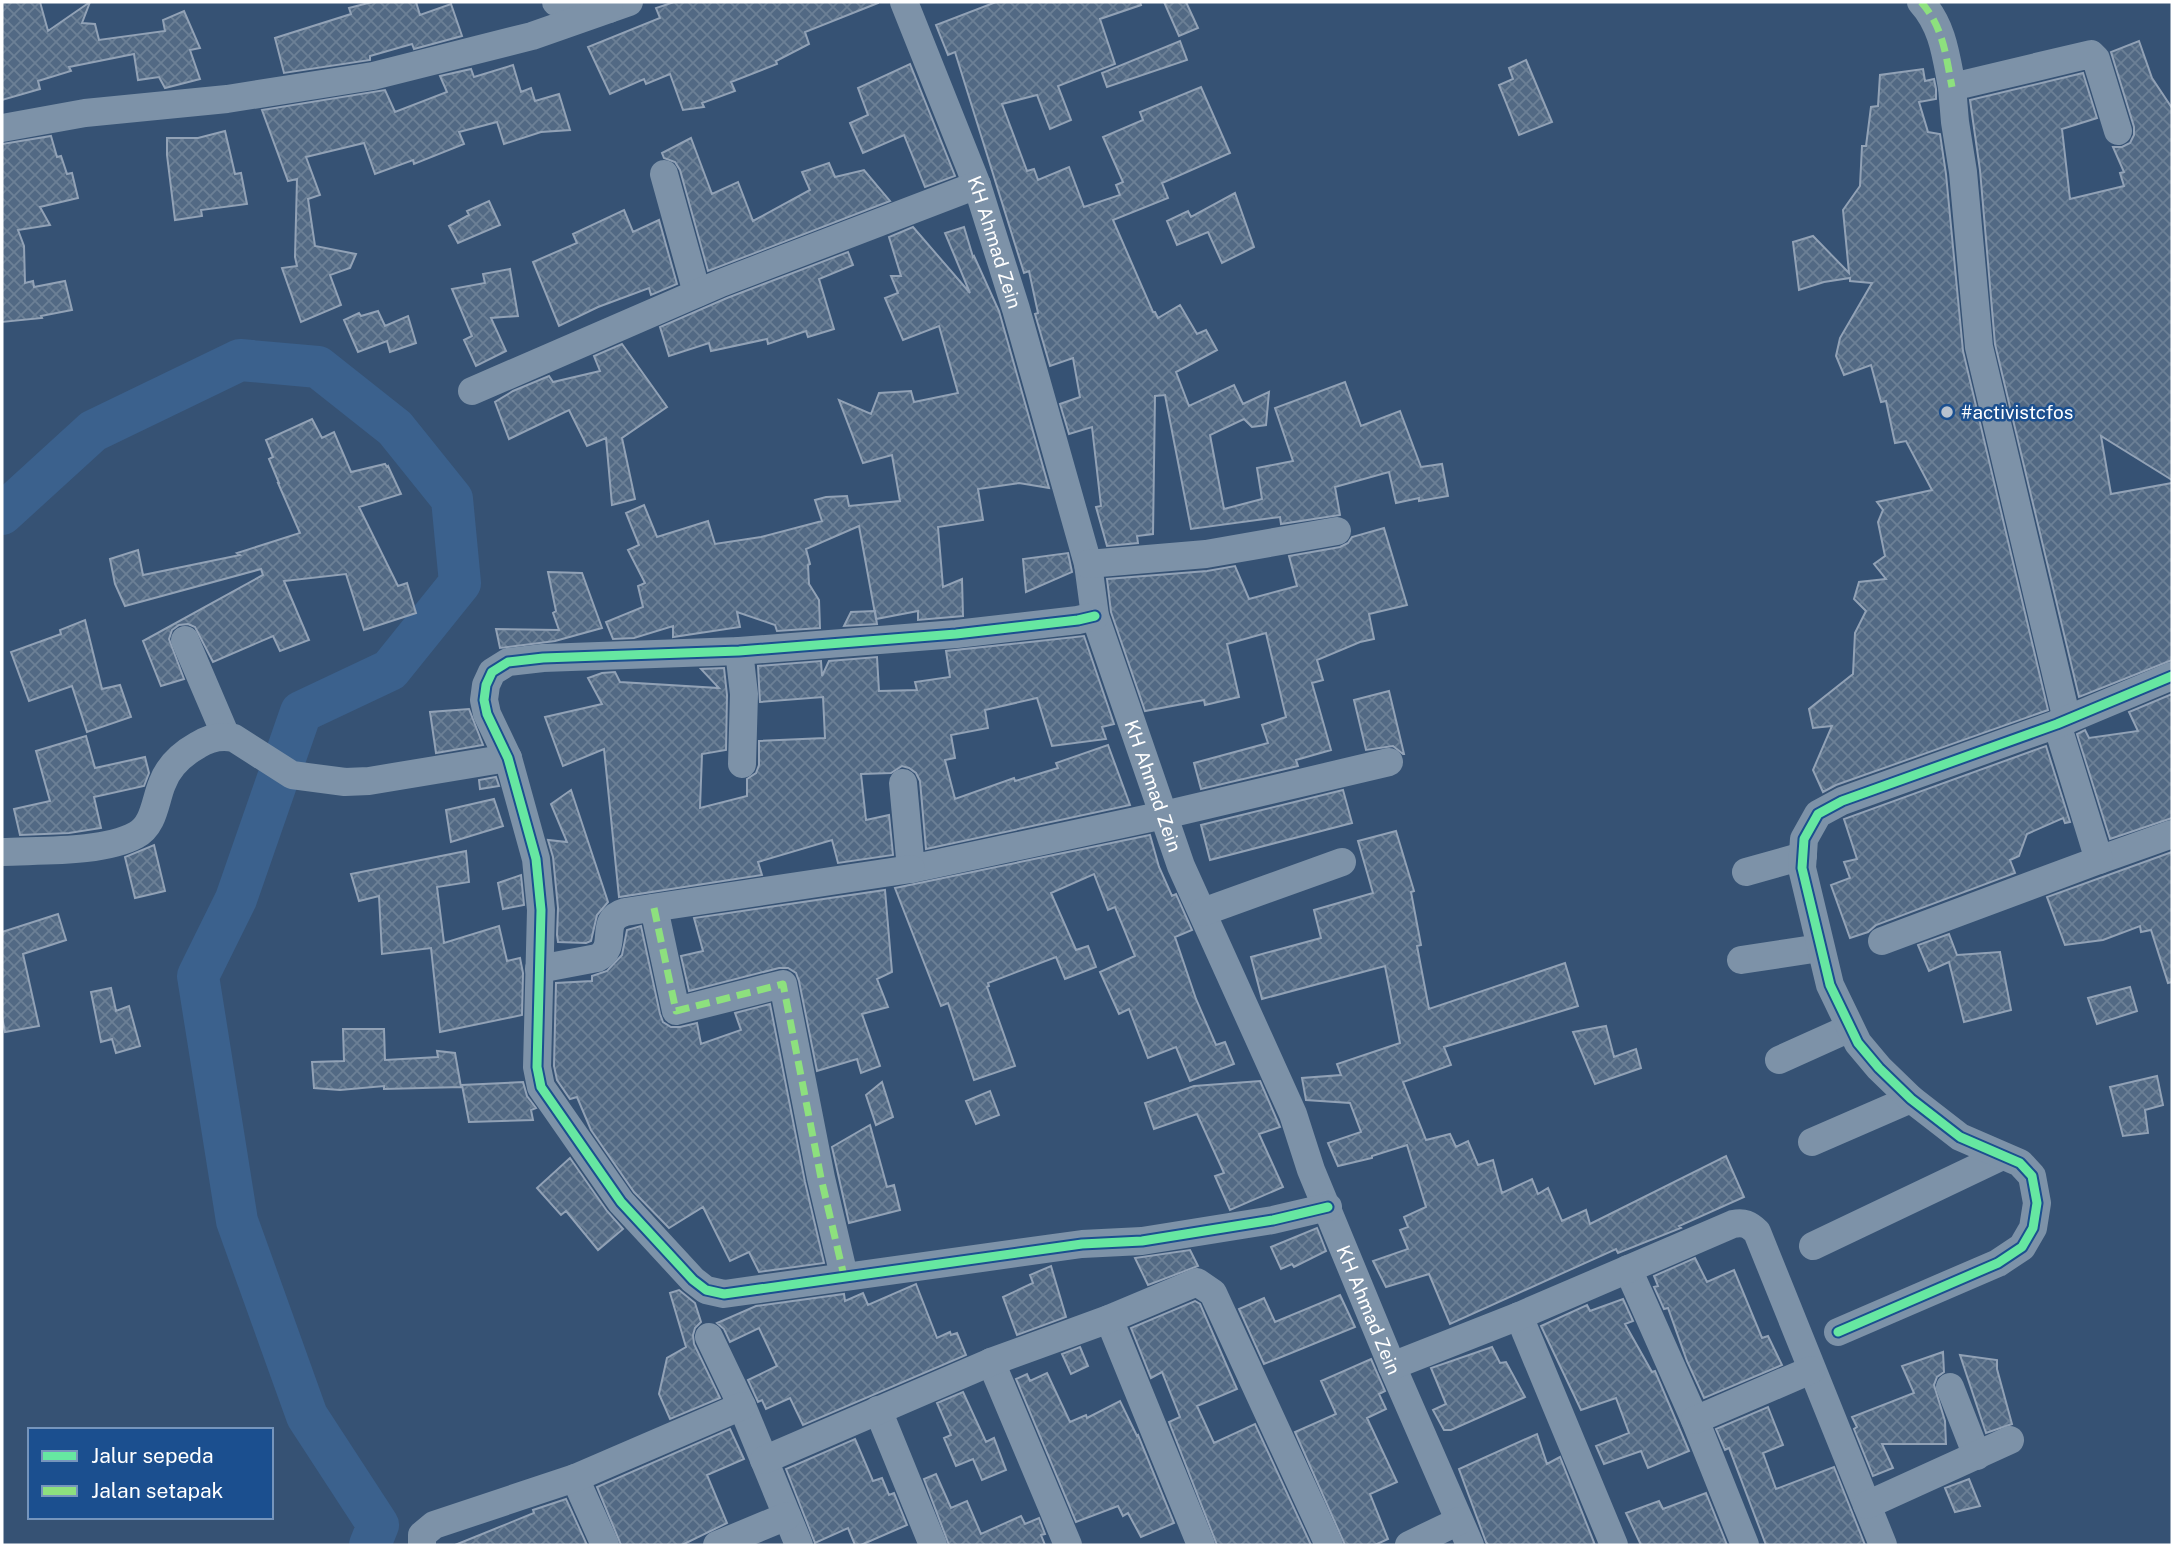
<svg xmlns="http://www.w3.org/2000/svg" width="2174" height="1547" font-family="'Public Sans',sans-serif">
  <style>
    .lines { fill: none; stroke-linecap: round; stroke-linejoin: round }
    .river { stroke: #3b618d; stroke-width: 42 }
    .building { fill: url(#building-cross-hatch); stroke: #92a2b6; stroke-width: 2 }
    .minor { stroke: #7d92a8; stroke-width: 28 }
    .quiet { stroke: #8de07e; stroke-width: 7; stroke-dasharray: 14 7; stroke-linecap: butt }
    .cycleway-casing { stroke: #1b4f8f; stroke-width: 13 }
    .cycleway { stroke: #66e7a1; stroke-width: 9 }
    .poi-dot { fill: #b9c2ce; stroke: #1b4f8f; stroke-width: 2.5 }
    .labels { text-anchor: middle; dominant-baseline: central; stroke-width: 5; stroke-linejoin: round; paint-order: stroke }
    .street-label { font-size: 19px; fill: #fff; stroke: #1b4f8f }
    .poi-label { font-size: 19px; fill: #fff; stroke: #1b4f8f; text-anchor: start }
  </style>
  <defs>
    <pattern id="building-cross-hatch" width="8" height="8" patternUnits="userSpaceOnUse" patternTransform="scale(1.75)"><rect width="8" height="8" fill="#526984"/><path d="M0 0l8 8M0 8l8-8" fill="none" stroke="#6c8096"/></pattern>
  </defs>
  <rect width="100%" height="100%" fill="#365274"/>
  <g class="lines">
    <path class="river" d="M2,514L93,431L240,360L318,367L395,428L452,499L460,583L390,670L301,712L236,899L198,976L237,1221L307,1416L378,1525L370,1545"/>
  </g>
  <path class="building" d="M2,2H40L48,31L90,2L82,23L95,24L99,40L165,31L163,20L184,11L200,48L190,50L200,79L165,88L159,77L138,80L134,54L69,67L71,71L38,81L40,89L2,100Z
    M372,2H416L420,15L451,4L462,36L414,49L412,44L370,56V60L284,73L275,38L351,14L349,8Z
    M674,2H878V3L805,32L809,44L776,61L777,64L731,82L735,91L702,103L704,107L683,110L670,74L646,84L644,79L610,94L588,47L660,18L656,8Z
    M996,2H1140L1141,5L1100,19L1115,64L1058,86L1071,120L1050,129L1037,95L1002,104L1027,171L1034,169L1038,180L1069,167L1084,207L1120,195L1116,185L1123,182L1103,137L1143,120L1140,112L1201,87L1230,153L1162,183L1168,198L1113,220L1153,312H1155L1158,318L1180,305L1197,334L1206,330L1217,350L1176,372L1189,406L1234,385L1243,404L1269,392L1266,425L1252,427L1244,419L1210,435L1224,509L1262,499L1257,468L1293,461L1275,408L1345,382L1361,426L1400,411L1421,467L1442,464L1448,496L1419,501V498L1396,503L1389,472L1335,487L1340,515L1281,524L1280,517L1191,529L1165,395L1155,396L1153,534L1137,536L1138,543L1107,546L1096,507L1101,506L1092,427L1069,434L1060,404L1080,397L1073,358L1050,366L1035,314L1038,313L1029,271L1024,273L955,52L948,55L936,25Z
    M1164,2H1186L1198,28L1179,36Z
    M1180,41L1187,60L1107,87L1102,73Z
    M2139,41L2152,78L2172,108V480L2101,436L2111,494L2172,483V660L2079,697L1995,344L1980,170L1970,100L2083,73L2097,118L2062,129L2070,199L2124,186L2120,173L2124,172L2113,147H2122L2130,143L2134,135V127L2111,52Z
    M1526,60L1552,122L1519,135L1499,85L1513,79L1509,68Z
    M910,64L955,176L925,187L904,135L863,153L850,123L868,115L858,88Z
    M513,65L521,92L531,88L535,101L559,94L570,130L541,132L504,144L497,122L459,132L464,144L414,164L413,160L375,174L364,143L306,157L320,195L308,199L315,246L356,254L350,268L330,275L341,305L301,322L282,268L297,266L295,257L297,179L288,181L262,110L385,90L395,112L447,92L440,76L471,69L474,77Z
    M1923,69L1925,81L1934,79L1936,89V99L1919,102L1928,132L1940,134L1946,174L1963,351L2048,710L1836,785L1823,792L1813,770L1832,726L1813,728L1809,709L1853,674L1855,633L1866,611L1854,599L1859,582L1886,579L1874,564L1885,556L1878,522L1883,510L1877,502L1932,490L1906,441L1895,443L1886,401L1881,402L1871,365L1844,375L1836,356L1840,338L1872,283L1850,281V278L1824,282L1799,290L1793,242L1813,236L1849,273L1843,210L1860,186L1862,146H1866L1871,107L1878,106L1880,75Z
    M225,131L235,174L241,173L247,204L201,210L202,216L175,220L167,155V138H198Z
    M51,136L57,157L61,156L67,174L72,173L78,198L40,207L50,225L18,230L24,246L25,283L33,281L34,287L65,281L72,310L41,316L42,318L2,322V144Z
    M691,138L712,194L738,182L753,221L810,190L802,172L829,163L835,177L864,170L890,201L708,271L680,170L675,162L664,158L662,153Z
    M1235,193L1254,247L1222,263L1208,232L1177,245L1167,221L1188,211L1191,217Z
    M489,201L500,225L458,243L449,226L469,215L467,211Z
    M624,210L633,232L659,220L677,284L651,295L649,288L598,307L559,326L533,262L577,243L573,234Z
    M913,227L970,293L945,233L964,227L973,257L974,256L999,311L1049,488L1019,483L978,489L983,520L938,527L943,587L962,579L963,616L918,620V611L876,619L859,526L806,549L810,564L808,565L809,584L819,600L820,628L777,631L775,625L737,612L740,627L673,637V626L634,638L613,639L606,622L643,607L638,586L645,583L628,550L639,545L626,513L644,505L657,537L708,521L715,544L761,537L822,521L815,500L826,497L847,496L849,506L900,501L892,455L863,463L839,400L871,414L879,393L911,391L914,402L958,393L939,326L903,340L885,298L898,293L891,276H901L889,237Z
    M848,252L853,265L819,279L834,329L808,337L806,331L768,344L767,339L711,351L709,343L669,356L660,327L727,298Z
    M510,269L518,316L491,318L506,351L476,366L464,340L472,336L452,289L485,283L483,274Z
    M378,311L385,326L408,316L416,343L390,352L387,341L358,352L344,320L359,313L361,316Z
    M622,344L667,407L622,438L635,499L612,505L606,438L587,446L569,410L509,439L495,402L513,391L549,376L553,382L600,371L594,356Z
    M312,419L322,438L334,432L351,472L385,464L387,467L388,466L401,494L359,507L398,586L407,583L416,613L364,630L346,574L284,581L309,640L280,651L273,636L213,662L195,627L188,624L179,625L172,630L169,639L184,679L161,686L143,641L263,575L261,569L125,606L115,584L110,559L138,550L143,575L240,555L237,553L300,533L278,483H279L269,459L273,457L266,440Z
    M1384,528L1407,605L1369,614L1374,639L1360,642L1317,660L1323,680L1312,683L1331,750L1296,760L1298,766L1201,789L1194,763L1268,743L1262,725L1286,717L1266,633L1227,644L1239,697L1205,705L1204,700L1145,711L1111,612L1107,579L1207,571L1235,566L1249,599L1297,586L1289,556L1340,547L1348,543L1352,537Z
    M1068,553L1072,572L1026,592L1023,559Z
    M548,572L582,573L602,628L555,641L500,648L496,629L559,630L553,613L556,611Z
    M875,611L877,624L844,626L851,612Z
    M85,620L102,689L120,685L131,717L87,732L72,686L29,701L11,652L61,634L60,630Z
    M1084,636L1114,724L1102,727L1106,739L1052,746L1037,698L985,710L988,728L951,735L955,758L945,760L955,799L1014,778L1015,781L1058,768L1056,763L1108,745L1130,805L926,849L920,781L916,773L909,768L902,766L891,773L861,774L866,820L889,815L893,855L838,863L832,840L758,862L762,875L619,897L604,749L563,766L545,717L602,704L588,678L602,673L615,672L620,682L719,688L701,669L724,668L727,695L726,750L702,754L700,808L747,796V779L756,773L759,765V741L825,738L823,697L760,702L758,666L821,661L822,676L829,661L877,657L879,691L917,690L915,682L950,677L946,651Z
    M1389,691L1404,754H1403L1393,746L1366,750L1354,700Z
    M2172,694V818L2110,839L2077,734L2085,730L2089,738L2138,731L2129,712Z
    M469,709L483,745L436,753L430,712Z
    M86,736L95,768L145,757L149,773L144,786L94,797L101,828L69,833L20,835L14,809L50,801L36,751Z
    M2046,746L2070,822L2065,823L2063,818L2027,834L2019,856L2010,860L2015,873L1876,925L1868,932L1850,938L1831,885L1850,878L1844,862L1857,859L1844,819Z
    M496,777L499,786L480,789L479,780Z
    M571,790L608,902L597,915L591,941L586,943L558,942L557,935L558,908L553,857L548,840L567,842L551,804Z
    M1343,790L1352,823L1210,860L1201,825Z
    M494,799L503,826L451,842L446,810Z
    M1396,831L1414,891L1411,892L1421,945L1417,946L1429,1009L1565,963L1578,1006L1444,1047L1451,1065L1403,1082L1426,1140L1450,1134L1456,1147L1468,1141L1478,1165L1493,1160L1502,1193L1532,1179L1538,1194L1548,1188L1562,1221L1586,1210L1590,1224L1726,1156L1744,1197L1679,1226L1681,1228L1618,1253L1616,1249L1450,1324L1429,1274L1386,1287L1373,1261L1408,1249L1400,1230L1408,1227L1404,1217L1426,1207L1407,1145L1372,1156V1158L1338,1166L1328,1143L1361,1132L1350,1103L1306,1100L1302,1078L1341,1075L1337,1064L1400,1043L1385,966L1262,999L1251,957L1321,938L1314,910L1373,893L1358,841Z
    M1150,835L1159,867L1172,896L1176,894L1192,930L1175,937L1196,999L1216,1045L1225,1042L1234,1064L1190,1081L1176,1047L1148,1058L1129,1009L1119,1014L1100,972L1135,956L1115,907L1108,910L1094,874L1051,893L1076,950L1088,946L1096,967L1065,979L1056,957L988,983L989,986L987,987L1015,1066L974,1080L948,1003L941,1006L895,888Z
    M154,845L165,891L135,898L125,857Z
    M466,851L469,882L437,887L444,943L499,926L507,961L520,958L523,973L522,1015L440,1032L431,948L382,954L379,896L359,901L351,874Z
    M2172,852V982L2168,983L2151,930L2141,932L2140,926L2103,940L2065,945L2047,897Z
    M521,875L524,905L503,909L498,883Z
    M885,890L892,972L877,979L888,1007L862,1014L880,1066L861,1073L857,1059L817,1071L799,981L796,973L788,968H779L689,991L681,956L703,951L694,918Z
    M58,914L66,940L23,954L39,1026L5,1032L2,1017V932Z
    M641,926L660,1014L663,1022L671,1027H680L697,1023L701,1044L741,1030L735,1013L770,1004L805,1182L824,1263L759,1272L749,1252L730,1261L703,1207L669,1228L634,1192L591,1130L577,1097L570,1099L557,1080L554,1066L556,983L592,981V976L607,971L622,955L627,930Z
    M1949,934L1957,955L2000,952L2011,1010L1964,1022L1949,962L1929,971L1918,945Z
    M2130,987L2137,1011L2097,1024L2088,998Z
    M111,988L116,1011L129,1006L140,1046L116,1053L112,1039L101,1042L91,992Z
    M1606,1026L1614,1057L1636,1049L1641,1068L1595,1084L1573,1032Z
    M343,1029H384L385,1060L438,1057L437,1051L455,1053L461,1087L384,1089V1086L340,1090L314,1088L312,1062L344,1061Z
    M2157,1076L2163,1105L2145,1110L2148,1133L2123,1136L2110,1087Z
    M1260,1081L1280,1127L1259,1134L1283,1187L1230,1210L1215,1176L1224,1173L1197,1114L1154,1129L1145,1103L1194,1086Z
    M523,1082L527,1096L536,1108L531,1110L533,1120L469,1122L462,1085Z
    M882,1082L893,1117L876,1125L866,1095Z
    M990,1091L999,1115L976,1124L966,1101Z
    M870,1125L887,1187L894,1185L900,1210L849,1223L832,1147Z
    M570,1158L607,1211L623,1229L598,1250L566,1211L561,1215L537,1188Z
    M1317,1228L1326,1251L1294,1267L1292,1264L1281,1269L1271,1247Z
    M1190,1250L1198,1266L1148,1285L1135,1258Z
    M1695,1258L1707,1282L1734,1270L1762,1338L1768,1336L1782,1365L1704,1398L1687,1361L1668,1308L1664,1309L1654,1287L1658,1286L1654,1276Z
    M1051,1266L1066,1317L1017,1335L1003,1297L1033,1283L1030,1275Z
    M916,1284L937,1338L950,1332L951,1335L957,1333L966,1355L803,1425L790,1398L766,1409L762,1400L758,1402L748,1380L777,1366L759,1328L730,1342L724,1329L717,1323L756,1306L844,1294L845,1301L863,1293L868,1305Z
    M679,1290L695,1303L701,1322L695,1328L693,1335L694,1344L720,1398L670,1419L659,1394L667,1358L686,1347L670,1293Z
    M1340,1295L1355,1327L1264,1364L1239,1309L1264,1298L1275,1322Z
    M1623,1299L1633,1321L1625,1324L1652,1372L1655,1371L1689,1451L1648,1468L1641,1451L1604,1464L1596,1446L1629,1433L1616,1398L1581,1410L1541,1326L1587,1305L1590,1311Z
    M1195,1301L1200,1304L1237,1389L1197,1406L1214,1443L1255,1424L1311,1545H1217L1169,1422L1180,1417L1162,1372L1151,1378L1131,1328Z
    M1080,1347L1088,1366L1071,1374L1062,1354Z
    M1492,1347L1500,1363L1506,1362L1525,1397L1451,1430H1444L1433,1410L1446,1404L1431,1368Z
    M1943,1352L1944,1372L1937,1377L1934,1385L1945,1421L1946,1444H1882L1893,1468L1873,1476L1854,1429L1857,1427L1852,1417L1914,1393L1902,1366Z
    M1960,1355L1997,1360V1369L2012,1424L1986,1433Z
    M1371,1359L1385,1391L1379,1394L1386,1409L1367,1418L1397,1482L1370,1494L1388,1539L1375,1545H1345L1295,1432L1336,1414L1321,1381Z
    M1047,1373L1070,1422L1086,1415L1087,1418L1120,1401L1137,1436L1138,1435L1174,1523L1141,1537L1128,1513L1123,1516L1118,1506L1076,1522L1016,1379L1027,1374L1030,1381Z
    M963,1392L986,1442L994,1438L1006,1470L982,1480L973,1459L956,1466L944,1438L951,1435L937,1403Z
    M1768,1407L1783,1445L1763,1453L1776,1489L1834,1467L1865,1545H1766L1729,1448L1725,1450L1716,1429Z
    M730,1429L744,1459L707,1475L727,1523L682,1545H621L597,1487Z
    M1537,1434L1547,1464L1560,1457L1595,1545H1488L1486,1542L1459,1469Z
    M855,1439L873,1481L882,1478L889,1495L894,1493L907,1525L861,1545H855L848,1528L815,1543L786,1469Z
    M936,1474L951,1508L967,1501L981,1534L1021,1516L1025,1524L1039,1518L1045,1534L1041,1535L1045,1545H949L924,1479Z
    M1969,1479L1980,1506L1955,1512L1945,1488Z
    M1706,1493L1727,1545H1641L1626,1513L1659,1501L1663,1509Z
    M566,1499L587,1545H455L534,1513L533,1510Z"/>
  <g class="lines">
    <g class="minor">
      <path d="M556,2L609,9L629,2"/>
      <path id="s1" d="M904,2L977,185L1016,309L1088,564L1095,616L1181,866L1293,1114L1311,1170L1392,1366L1470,1545"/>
      <path d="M1921,2C1943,26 1946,56 1952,87"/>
      <path d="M2,128L85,113L227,99L373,76L532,36L609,9"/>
      <path d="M664,174L697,293"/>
      <path d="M472,391L721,283L977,185"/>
      <path d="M1088,564L1206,554L1337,531"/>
      <path d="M1095,616L1078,620L956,634L739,651L543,658L508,662L492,672L486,685L484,700L487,714L508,758L536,859L541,910L537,1067L541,1087L621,1202L693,1280L706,1290L724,1294L1082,1244L1142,1241L1273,1220L1328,1207"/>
      <path d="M185,640L226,736"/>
      <path d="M739,651L744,694L742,764"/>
      <path d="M2067,720L1979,347L1963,172L1955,122L1952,87L2091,54L2096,59L2118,131"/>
      <path d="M903,783L911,869L1164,815L1389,762"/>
      <path d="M2,852C39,850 103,853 136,835C154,826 155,801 162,784C168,767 182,754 198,745C209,738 220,735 234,738L292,775L345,782L369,781L508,758"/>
      <path d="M2099,860L2172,834"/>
      <path d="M1746,872L1803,856"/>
      <path d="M654,908L676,1011L783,984L821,1178L844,1276"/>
      <path d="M1203,912L1342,862"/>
      <path d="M1882,941L2099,860L2057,724"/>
      <path d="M1741,960L1820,948"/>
      <path d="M539,969L597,958C620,947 597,920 625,912L911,869"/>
      <path d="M1779,1060L1850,1028"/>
      <path d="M1812,1142L1911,1099"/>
      <path d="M1813,1246L2002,1156"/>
      <path d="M1628,1269L1695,1420L1745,1545"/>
      <path d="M1519,1316L1614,1545"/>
      <path d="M1109,1319L1201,1545"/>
      <path d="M1838,1332L1998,1263L2022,1247L2033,1228L2037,1203L2032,1176L2020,1163L1960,1137L1911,1099L1879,1068L1858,1043L1830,985L1802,868L1804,839L1818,814L1842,801L2057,724L2172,676"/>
      <path d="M709,1337L742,1406L799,1545"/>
      <path d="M991,1362L1068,1545"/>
      <path d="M1392,1366L1519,1316L1733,1224C1744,1222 1749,1224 1757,1232L1883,1545"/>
      <path d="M1950,1387L1977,1456"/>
      <path d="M878,1410L933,1545"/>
      <path d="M1695,1420L1811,1370"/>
      <path d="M764,1460L991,1362L1109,1319L1197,1282L1213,1293L1329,1545"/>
      <path d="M575,1478L605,1545"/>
      <path d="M1867,1505L2010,1440"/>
      <path d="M422,1545V1535L434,1525L575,1478L742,1406"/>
      <path d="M717,1545L787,1516"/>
      <path d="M1409,1545L1459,1521"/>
    </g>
    <path class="quiet" d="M1921,2C1943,26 1946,56 1952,87
      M654,908L676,1011L783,984L821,1178L844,1276"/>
    <defs>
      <path id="cycleway" d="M1095,616L1078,620L956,634L739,651L543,658L508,662L492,672L486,685L484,700L487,714L508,758L536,859L541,910L537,1067L541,1087L621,1202L693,1280L706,1290L724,1294L1082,1244L1142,1241L1273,1220L1328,1207
        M1838,1332L1998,1263L2022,1247L2033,1228L2037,1203L2032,1176L2020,1163L1960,1137L1911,1099L1879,1068L1858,1043L1830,985L1802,868L1804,839L1818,814L1842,801L2057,724L2172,676"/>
    </defs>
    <use href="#cycleway" class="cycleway-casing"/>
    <use href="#cycleway" class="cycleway"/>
  </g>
  <circle class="poi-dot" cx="1947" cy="412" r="7"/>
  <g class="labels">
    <g class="street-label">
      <text stroke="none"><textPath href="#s1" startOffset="257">KH Ahmad Zein</textPath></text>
      <text stroke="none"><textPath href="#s1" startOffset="824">KH Ahmad Zein</textPath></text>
      <text stroke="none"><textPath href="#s1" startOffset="1391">KH Ahmad Zein</textPath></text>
    </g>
    <g class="poi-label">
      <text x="1961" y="412">#activistcfos</text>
    </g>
  </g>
  <rect width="2174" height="1547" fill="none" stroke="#ffffff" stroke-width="7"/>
  <rect x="28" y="1428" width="245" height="91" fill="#1b4f8f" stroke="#7695bc" stroke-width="2"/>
  <rect x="42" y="1451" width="35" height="10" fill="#66e7a1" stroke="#7695bc" stroke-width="2"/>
  <text x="91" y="1463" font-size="21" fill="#ffffff">Jalur sepeda</text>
  <rect x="42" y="1486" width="35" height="10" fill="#8de07e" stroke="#7695bc" stroke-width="2"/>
  <text x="91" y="1498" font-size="21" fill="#ffffff">Jalan setapak</text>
</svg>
